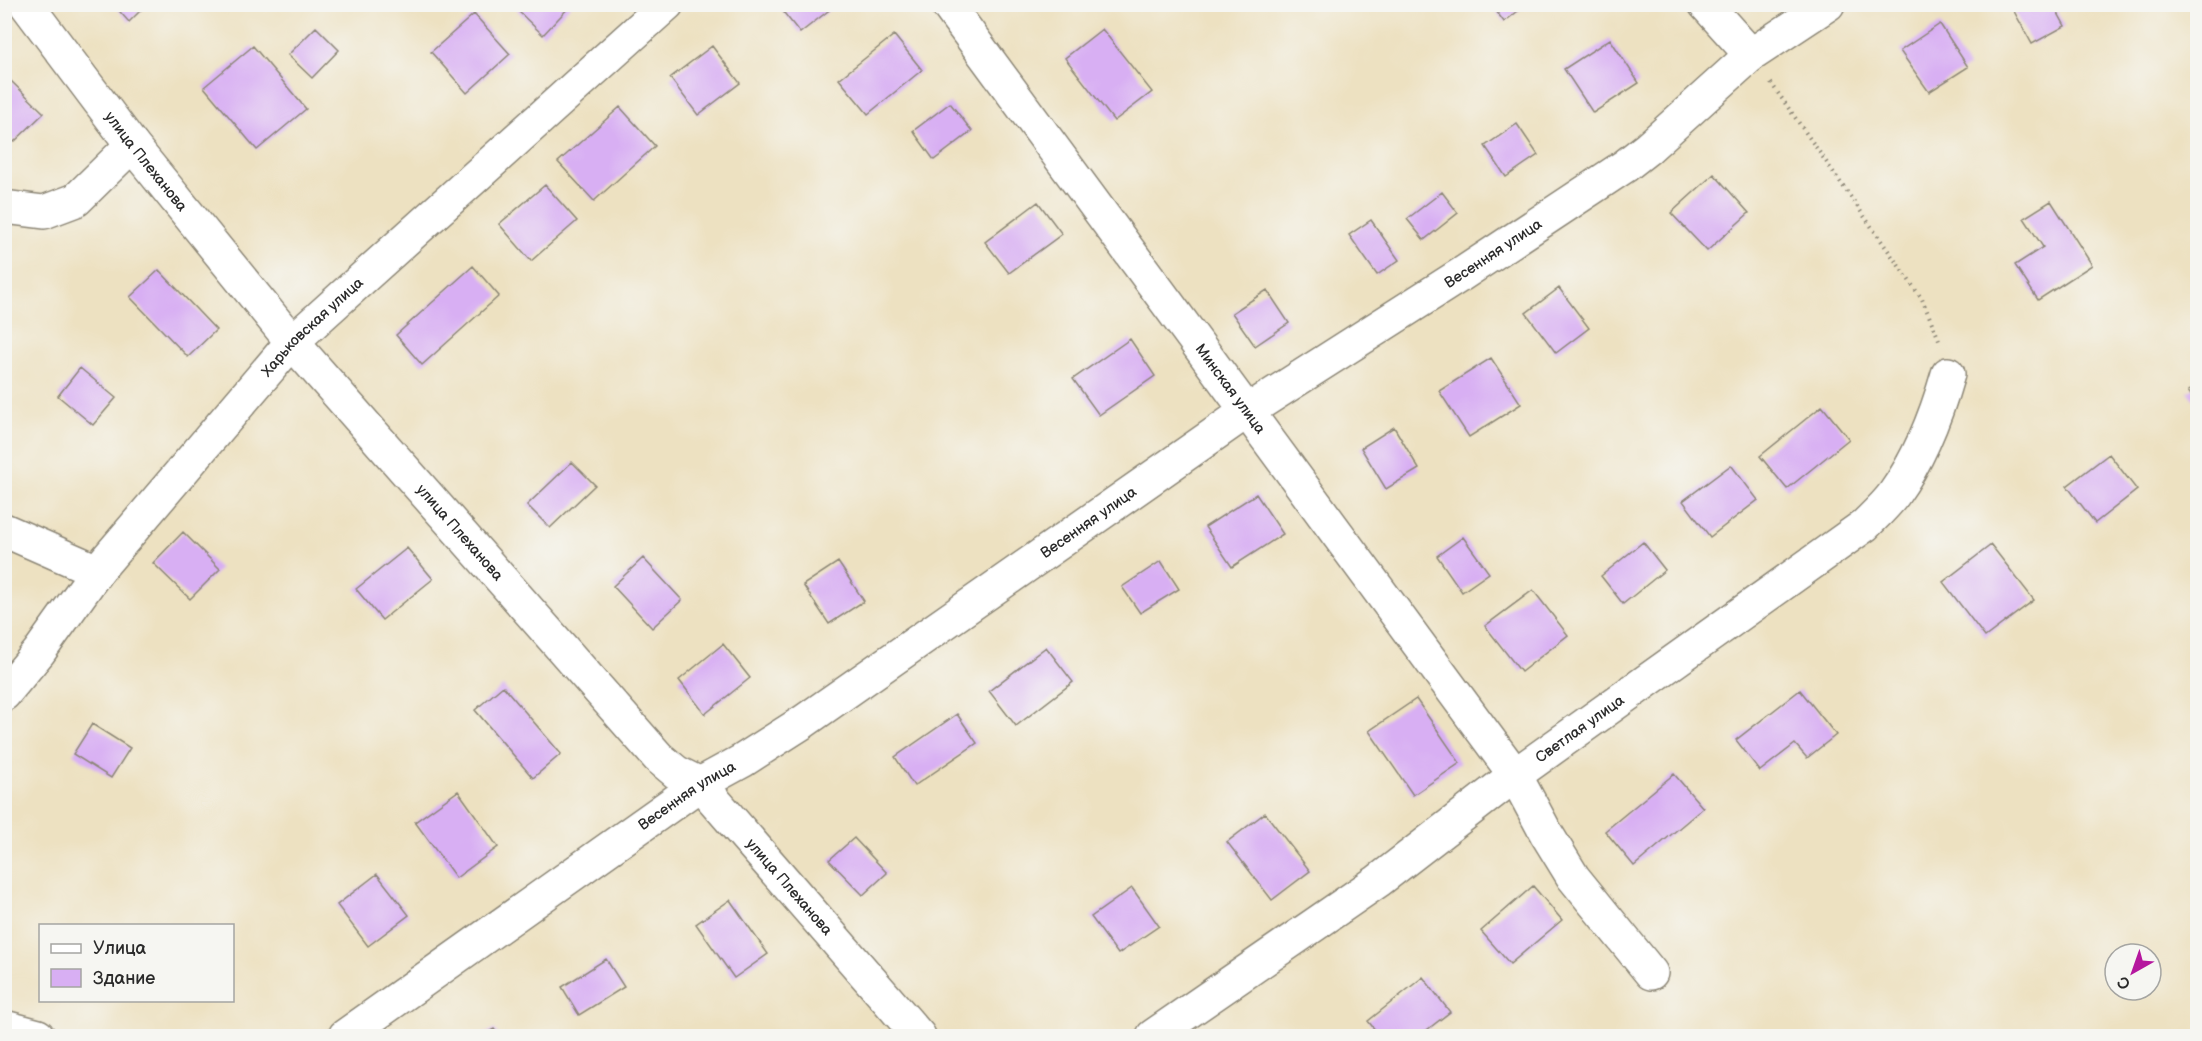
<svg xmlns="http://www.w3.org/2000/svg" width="2202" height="1041" font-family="'Balsamiq Sans',sans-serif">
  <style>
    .building { fill: #d8aff3 }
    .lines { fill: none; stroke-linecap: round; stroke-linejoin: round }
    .minor-casing { stroke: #8c8676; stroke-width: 36 }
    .path { stroke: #8c8676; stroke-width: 4; stroke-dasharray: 1.5 4.5; stroke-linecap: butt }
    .minor { stroke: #fff; stroke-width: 33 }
    .labels { text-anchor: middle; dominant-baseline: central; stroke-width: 4.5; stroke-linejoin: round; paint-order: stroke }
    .street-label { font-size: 15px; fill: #2b2b2b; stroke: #f6f6f2 }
  </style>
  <rect width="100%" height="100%" fill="#f6f6f2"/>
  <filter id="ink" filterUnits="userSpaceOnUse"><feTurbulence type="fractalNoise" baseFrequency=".0167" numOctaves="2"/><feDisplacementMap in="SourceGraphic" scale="12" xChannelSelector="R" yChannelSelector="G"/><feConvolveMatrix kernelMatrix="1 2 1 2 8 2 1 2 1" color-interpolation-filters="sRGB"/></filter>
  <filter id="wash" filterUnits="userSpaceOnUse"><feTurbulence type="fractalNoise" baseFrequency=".008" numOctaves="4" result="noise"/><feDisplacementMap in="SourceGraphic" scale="24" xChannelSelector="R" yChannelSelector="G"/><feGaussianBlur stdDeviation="1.35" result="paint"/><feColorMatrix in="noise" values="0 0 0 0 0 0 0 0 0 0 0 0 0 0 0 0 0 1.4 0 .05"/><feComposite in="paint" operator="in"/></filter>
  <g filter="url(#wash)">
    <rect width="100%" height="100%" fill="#ede1c1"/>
    <g id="blocks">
      <path class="building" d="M113,4H147L129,22Z
        M522,4H572L543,35L517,10Z
        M777,4H837L800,33Z
        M1491,4H1527L1504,22Z
        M2010,4H2053L2065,26L2032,44Z
        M474,14L510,54L467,93L431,52Z
        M1940,24L1968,67L1929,92L1900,51Z
        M316,27L339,50L312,78L288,55Z
        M1102,29L1152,92L1114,121L1065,58Z
        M894,35L922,70L868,114L839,79Z
        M1610,39L1639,83L1593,113L1564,69Z
        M253,46L306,109L257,150L204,87Z
        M712,46L740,83L698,115L670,78Z
        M11,81L44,113L14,142L4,133V87Z
        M950,103L972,131L934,160L913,131Z
        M620,107L655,146L594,201L558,162Z
        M1517,124L1538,155L1506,177L1485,146Z
        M1714,174L1749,213L1707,251L1671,213Z
        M545,185L577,221L531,261L499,224Z
        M1442,192L1458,213L1424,240L1407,219Z
        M2051,201L2092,265L2038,300L2015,265L2043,247L2024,218Z
        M1038,202L1062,234L1009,273L985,242Z
        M1371,220L1399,260L1377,275L1349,235Z
        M473,266L499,296L422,365L396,335Z
        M159,270L216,330L188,357L130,297Z
        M1559,288L1589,328L1556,353L1526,313Z
        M1267,290L1289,323L1255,346L1232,313Z
        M1130,339L1155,376L1099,415L1073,379Z
        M1491,358L1521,404L1469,437L1439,391Z
        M80,368L116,398L93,425L58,396Z
        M2198,384V405L2188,391Z
        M1822,406L1849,439L1787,489L1760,456Z
        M1394,427L1419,469L1386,489L1361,448Z
        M2109,454L2137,490L2095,523L2067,486Z
        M572,462L595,485L550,528L527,505Z
        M1731,465L1758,500L1710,537L1683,501Z
        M1256,494L1283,534L1232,567L1205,527Z
        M183,532L220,569L190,599L153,563Z
        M1463,537L1489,573L1462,592L1437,556Z
        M1643,542L1665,570L1623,604L1601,576Z
        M1991,545L2034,600L1985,637L1943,582Z
        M407,548L433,579L382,620L356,589Z
        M643,558L682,600L652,628L613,586Z
        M1161,561L1179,589L1140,613L1122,587Z
        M838,562L864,601L829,624L803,585Z
        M1533,590L1568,635L1521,672L1485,626Z
        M723,644L750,678L705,714L679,680Z
        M1046,647L1073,682L1016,726L989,691Z
        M503,686L561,754L533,778L475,710Z
        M1800,690L1836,735L1807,758L1795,744L1760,771L1736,740Z
        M1416,699L1460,763L1413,795L1369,731Z
        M957,714L977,743L914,786L895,757Z
        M92,724L130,748L111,778L73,754Z
        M1674,774L1703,808L1634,866L1605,831Z
        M458,791L498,847L456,878L415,822Z
        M1265,813L1310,871L1272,900L1227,842Z
        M854,838L887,873L863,895L829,860Z
        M377,874L409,915L368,946L337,905Z
        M1533,886L1562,920L1510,964L1481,931Z
        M1132,888L1159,926L1118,954L1091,917Z
        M730,900L768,954L734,978L696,924Z
        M606,959L624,987L579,1015L562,987Z
        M1423,977L1450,1012L1419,1036H1380L1368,1021Z
        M494,1029L499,1036H482Z"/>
    </g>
  </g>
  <g filter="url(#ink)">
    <use href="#blocks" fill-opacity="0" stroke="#8c8676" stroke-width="1.5"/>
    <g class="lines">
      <defs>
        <g id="minor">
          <path id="s1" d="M26,4L132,145L292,342L658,757L676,772L700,784L919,1036"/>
          <path id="s2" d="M947,4L1515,775L1546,833L1573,877L1651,973"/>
          <path d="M1705,4L1751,55"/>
          <path d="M4,207L44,212L76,200L132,145"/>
          <path d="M4,530L97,571"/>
          <path id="s3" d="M4,694L39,652L97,571L292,342L667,4"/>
          <path d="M4,1027L38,1036"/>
          <path id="s4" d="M345,1036L700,784L742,761L803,722L1246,412L1462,274L1625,166L1648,148L1751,55L1828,4"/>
          <path id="s5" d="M1153,1036L1378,881L1515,775L1865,525C1875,515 1886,505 1894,494C1920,458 1936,416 1948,374"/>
        </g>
      </defs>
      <use href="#minor" class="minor-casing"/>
      <path class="path" d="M1771,83L1922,299L1940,342"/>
      <use href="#minor" class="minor"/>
    </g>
  </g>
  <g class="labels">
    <g class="street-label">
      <text stroke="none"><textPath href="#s1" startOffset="198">улица Плеханова</textPath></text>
      <text stroke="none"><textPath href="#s4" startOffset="1390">Весенняя улица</textPath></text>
      <text stroke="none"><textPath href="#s3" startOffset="480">Харьковская улица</textPath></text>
      <text stroke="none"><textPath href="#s2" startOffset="478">Минская улица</textPath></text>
      <text stroke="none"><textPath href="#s4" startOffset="904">Весенняя улица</textPath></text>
      <text stroke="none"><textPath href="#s1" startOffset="684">улица Плеханова</textPath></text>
      <text stroke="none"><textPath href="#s5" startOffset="526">Светлая улица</textPath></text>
      <text stroke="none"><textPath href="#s4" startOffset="418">Весенняя улица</textPath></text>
      <text stroke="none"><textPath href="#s1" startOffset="1170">улица Плеханова</textPath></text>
    </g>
  </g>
  <rect width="2202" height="1041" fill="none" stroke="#f6f6f2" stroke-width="24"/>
  <rect x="39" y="924" width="195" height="78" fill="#f6f6f2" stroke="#a5a5a2" stroke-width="1.5"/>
  <rect x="51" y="944" width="30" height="9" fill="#ffffff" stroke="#a5a5a2" stroke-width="1.5"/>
  <text x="93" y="954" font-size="18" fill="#2b2b2b">Улица</text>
  <rect x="51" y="969" width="30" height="18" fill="#d8aff3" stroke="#a5a5a2" stroke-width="1.5"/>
  <text x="93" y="984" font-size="18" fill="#2b2b2b">Здание</text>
  <g transform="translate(2133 972) rotate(220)"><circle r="28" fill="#f6f6f2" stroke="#a5a5a2" stroke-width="1.5"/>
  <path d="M0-4.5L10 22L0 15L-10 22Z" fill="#b5179e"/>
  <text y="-9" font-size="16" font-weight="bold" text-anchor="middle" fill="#2b2b2b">С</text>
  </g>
</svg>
